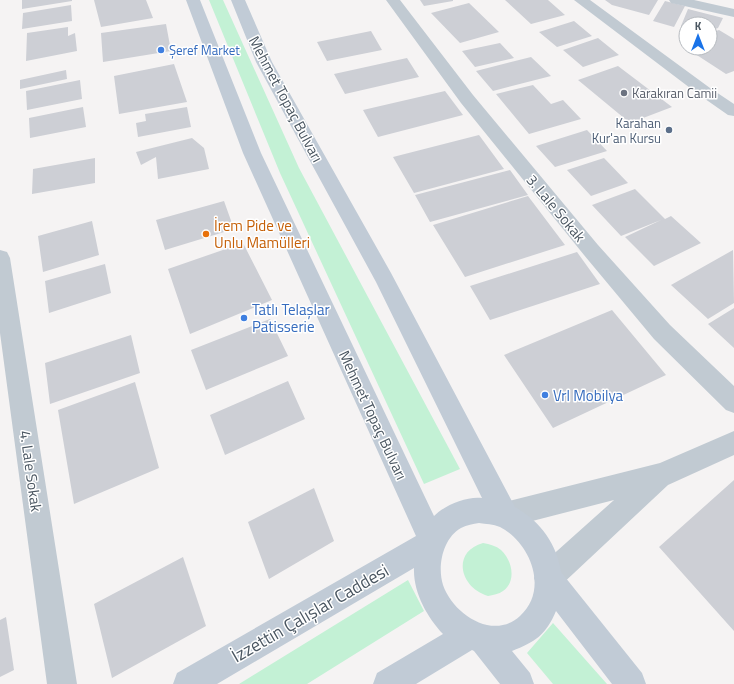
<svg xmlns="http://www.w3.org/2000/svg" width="734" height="684" font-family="'Titillium Web',sans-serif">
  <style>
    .green { fill: #c3f1d5 }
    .building { fill: #cdcfd5 }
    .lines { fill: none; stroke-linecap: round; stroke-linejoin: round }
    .street { fill: #c1cad2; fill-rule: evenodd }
    .secondary { fill: #c1cbd6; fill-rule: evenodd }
    .shop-dot { fill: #3f7fe0; stroke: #fff; stroke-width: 1.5 }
    .worship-dot { fill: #6b7280; stroke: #fff; stroke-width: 1.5 }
    .service-dot { fill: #5c6f8a; stroke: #fff; stroke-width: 1.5 }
    .food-dot { fill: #e8710a; stroke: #fff; stroke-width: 1.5 }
    .labels { text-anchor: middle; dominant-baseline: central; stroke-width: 3; stroke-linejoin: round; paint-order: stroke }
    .far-shop-label { font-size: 13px; fill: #366cbe; stroke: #fff; text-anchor: start }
    .far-worship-label { font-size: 13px; fill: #5b616d; stroke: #fff; text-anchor: start }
    .far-service-label { font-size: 13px; fill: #4e5e75; stroke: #fff; text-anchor: end }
    .street-label { font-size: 15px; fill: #4a5661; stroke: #fff }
    .food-label { font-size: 15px; fill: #c56008; stroke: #fff; text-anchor: start }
    .shop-label { font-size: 15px; fill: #366cbe; stroke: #fff; text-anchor: start }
    .near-street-label { font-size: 18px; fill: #4a5661; stroke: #fff }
  </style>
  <rect width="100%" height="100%" fill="#f5f3f3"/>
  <path class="green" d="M209,0H223L299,168L460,469L424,484L280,173Z
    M483,543C490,544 496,546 501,550C512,560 517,581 503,591C499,594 493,595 488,596C460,588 451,552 483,543Z
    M408,580L424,611L307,684H239Z
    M553,623L607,684H553L527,653Z"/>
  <path class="building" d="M22,0H72V1L22,9Z
    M94,0H146L153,18L101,27Z
    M420,0H453V1L424,6Z
    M505,0H548L565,15L531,24Z
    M605,0H658L649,15L612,5Z
    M665,1L685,6L674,27L653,21Z
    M469,3L499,32L460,43L431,13Z
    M71,5L72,21L22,29L23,13Z
    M688,9L723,18L718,28L710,31V24H686V27L681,26Z
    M574,21L592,36L557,47L539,32Z
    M166,24L171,51L103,62L101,33Z
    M68,27V36L75,33L77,51L26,61L27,33Z
    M719,30L734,39V71L726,74L686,48H710V33Z
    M371,31L382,50L327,61L317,42Z
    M598,38L619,55L583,67L563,50Z
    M500,43L514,58L475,67L462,51Z
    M531,57L551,76L493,91L476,71Z
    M407,58L419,77L345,94L334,74Z
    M174,64L187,102L119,114L114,76Z
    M618,66L672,107L630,123L578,80Z
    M66,70L67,79L20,89V80Z
    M80,80L82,99L27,110L26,91Z
    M533,85L551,104L563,100L581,119L529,134L496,94Z
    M445,91L463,115L378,137L363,110Z
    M83,107L86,127L30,138L29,118Z
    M187,107L191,127L138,137L136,123L146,121L145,114Z
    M587,130L607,151L555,167L536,146Z
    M479,135L504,169L414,193L393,157Z
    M192,138L204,148L209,169L158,179L156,157L141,165L136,152Z
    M95,158V183L32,194L33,169Z
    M604,158L628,183L591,196L567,170Z
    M510,170L528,195L430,222L415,195Z
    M635,189L665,219L671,216L701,243L654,266L625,237L661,220L621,236L592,205Z
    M528,196L565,245L465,277L433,225Z
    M224,201L234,229L165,250L156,220Z
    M92,221L99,255L43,272L38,236Z
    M243,243L272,300L190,334L168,269Z
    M733,250L734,303L708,319L671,285Z
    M577,252L600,284L490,320L470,286Z
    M105,264L111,293L49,313L45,281Z
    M734,308V348L708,324Z
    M612,310L666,375L553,428L504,355Z
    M270,319L288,356L206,390L191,350Z
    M131,335L140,373L50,404L45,363Z
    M288,381L305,419L225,455L210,415Z
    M135,382L159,468L74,504L58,410Z
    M734,480V631L659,547Z
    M314,488L334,541L269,579L248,522Z
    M183,557L206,626L112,678L94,604Z
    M6,617L14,670L0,677V620Z"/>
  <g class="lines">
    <path class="street" d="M386,0H400L473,95L598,245L670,325L734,386V413L726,410L654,339L584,255L461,103Z
      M574,0H590L710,88L734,104V116L728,115L698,94Z
      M669,0H694L734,9V17L671,3Z
      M0,250L7,252L10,258L77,684H47L0,333Z
      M734,431V455L668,485L558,588L548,592L538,588L534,578L538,568L614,500L505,528L496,524L492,515L496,506L505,502L660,463Z"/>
    <path class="secondary" d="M186,0H200L261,153L434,516C445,505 467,496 482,498L376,282L256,62L231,0H245L272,62L391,273L515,507C540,521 557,544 561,572L642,673L646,684H612L556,611C546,635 535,642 512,651L530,673L534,684H500L474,651L472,650L416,684H373L377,673L443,634C427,617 413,592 414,568L217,684H173L177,673L416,536L243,153ZM479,523C486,524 493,524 500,527C531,543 549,590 520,616C493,641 453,614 443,585C437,566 443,538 461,528C467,525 473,524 479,523Z"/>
  </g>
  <g class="shop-dot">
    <circle cx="161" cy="50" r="4"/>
    <circle cx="244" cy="318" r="4"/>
    <circle cx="545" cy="395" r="4"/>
  </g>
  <circle class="worship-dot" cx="624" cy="93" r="4"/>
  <circle class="service-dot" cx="669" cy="130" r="4"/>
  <circle class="food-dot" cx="206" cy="234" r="4"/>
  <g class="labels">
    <g class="far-shop-label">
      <text x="169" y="50">Şeref Market</text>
    </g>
    <g class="far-worship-label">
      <text x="632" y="93">Karakıran Camii</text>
    </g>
    <g class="far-service-label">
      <text x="661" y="123">Karahan<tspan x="661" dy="15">Kur'an Kursu</tspan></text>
    </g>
    <g class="street-label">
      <text transform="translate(286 99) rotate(62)">Mehmet Topaç Bulvarı</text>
      <text transform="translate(556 208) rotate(50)">3. Lale Sokak</text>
      <text transform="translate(373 415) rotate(65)">Mehmet Topaç Bulvarı</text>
      <text transform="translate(31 471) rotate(82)">4. Lale Sokak</text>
    </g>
    <g class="food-label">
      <text x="214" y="225">İrem Pide ve<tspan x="214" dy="17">Unlu Mamülleri</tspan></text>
    </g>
    <g class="shop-label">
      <text x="252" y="309">Tatlı Telaşlar<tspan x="252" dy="17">Patisserie</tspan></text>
      <text x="553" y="395">Vrl Mobilya</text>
    </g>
    <g class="near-street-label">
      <text transform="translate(310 613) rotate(-30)">İzzettin Çalışlar Caddesi</text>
    </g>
  </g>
  <g transform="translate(698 36)"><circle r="19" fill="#ffffff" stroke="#b7bbc0"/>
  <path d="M0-3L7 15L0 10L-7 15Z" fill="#1a73e8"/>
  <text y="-6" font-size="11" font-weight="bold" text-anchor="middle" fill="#4a5661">K</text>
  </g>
</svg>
